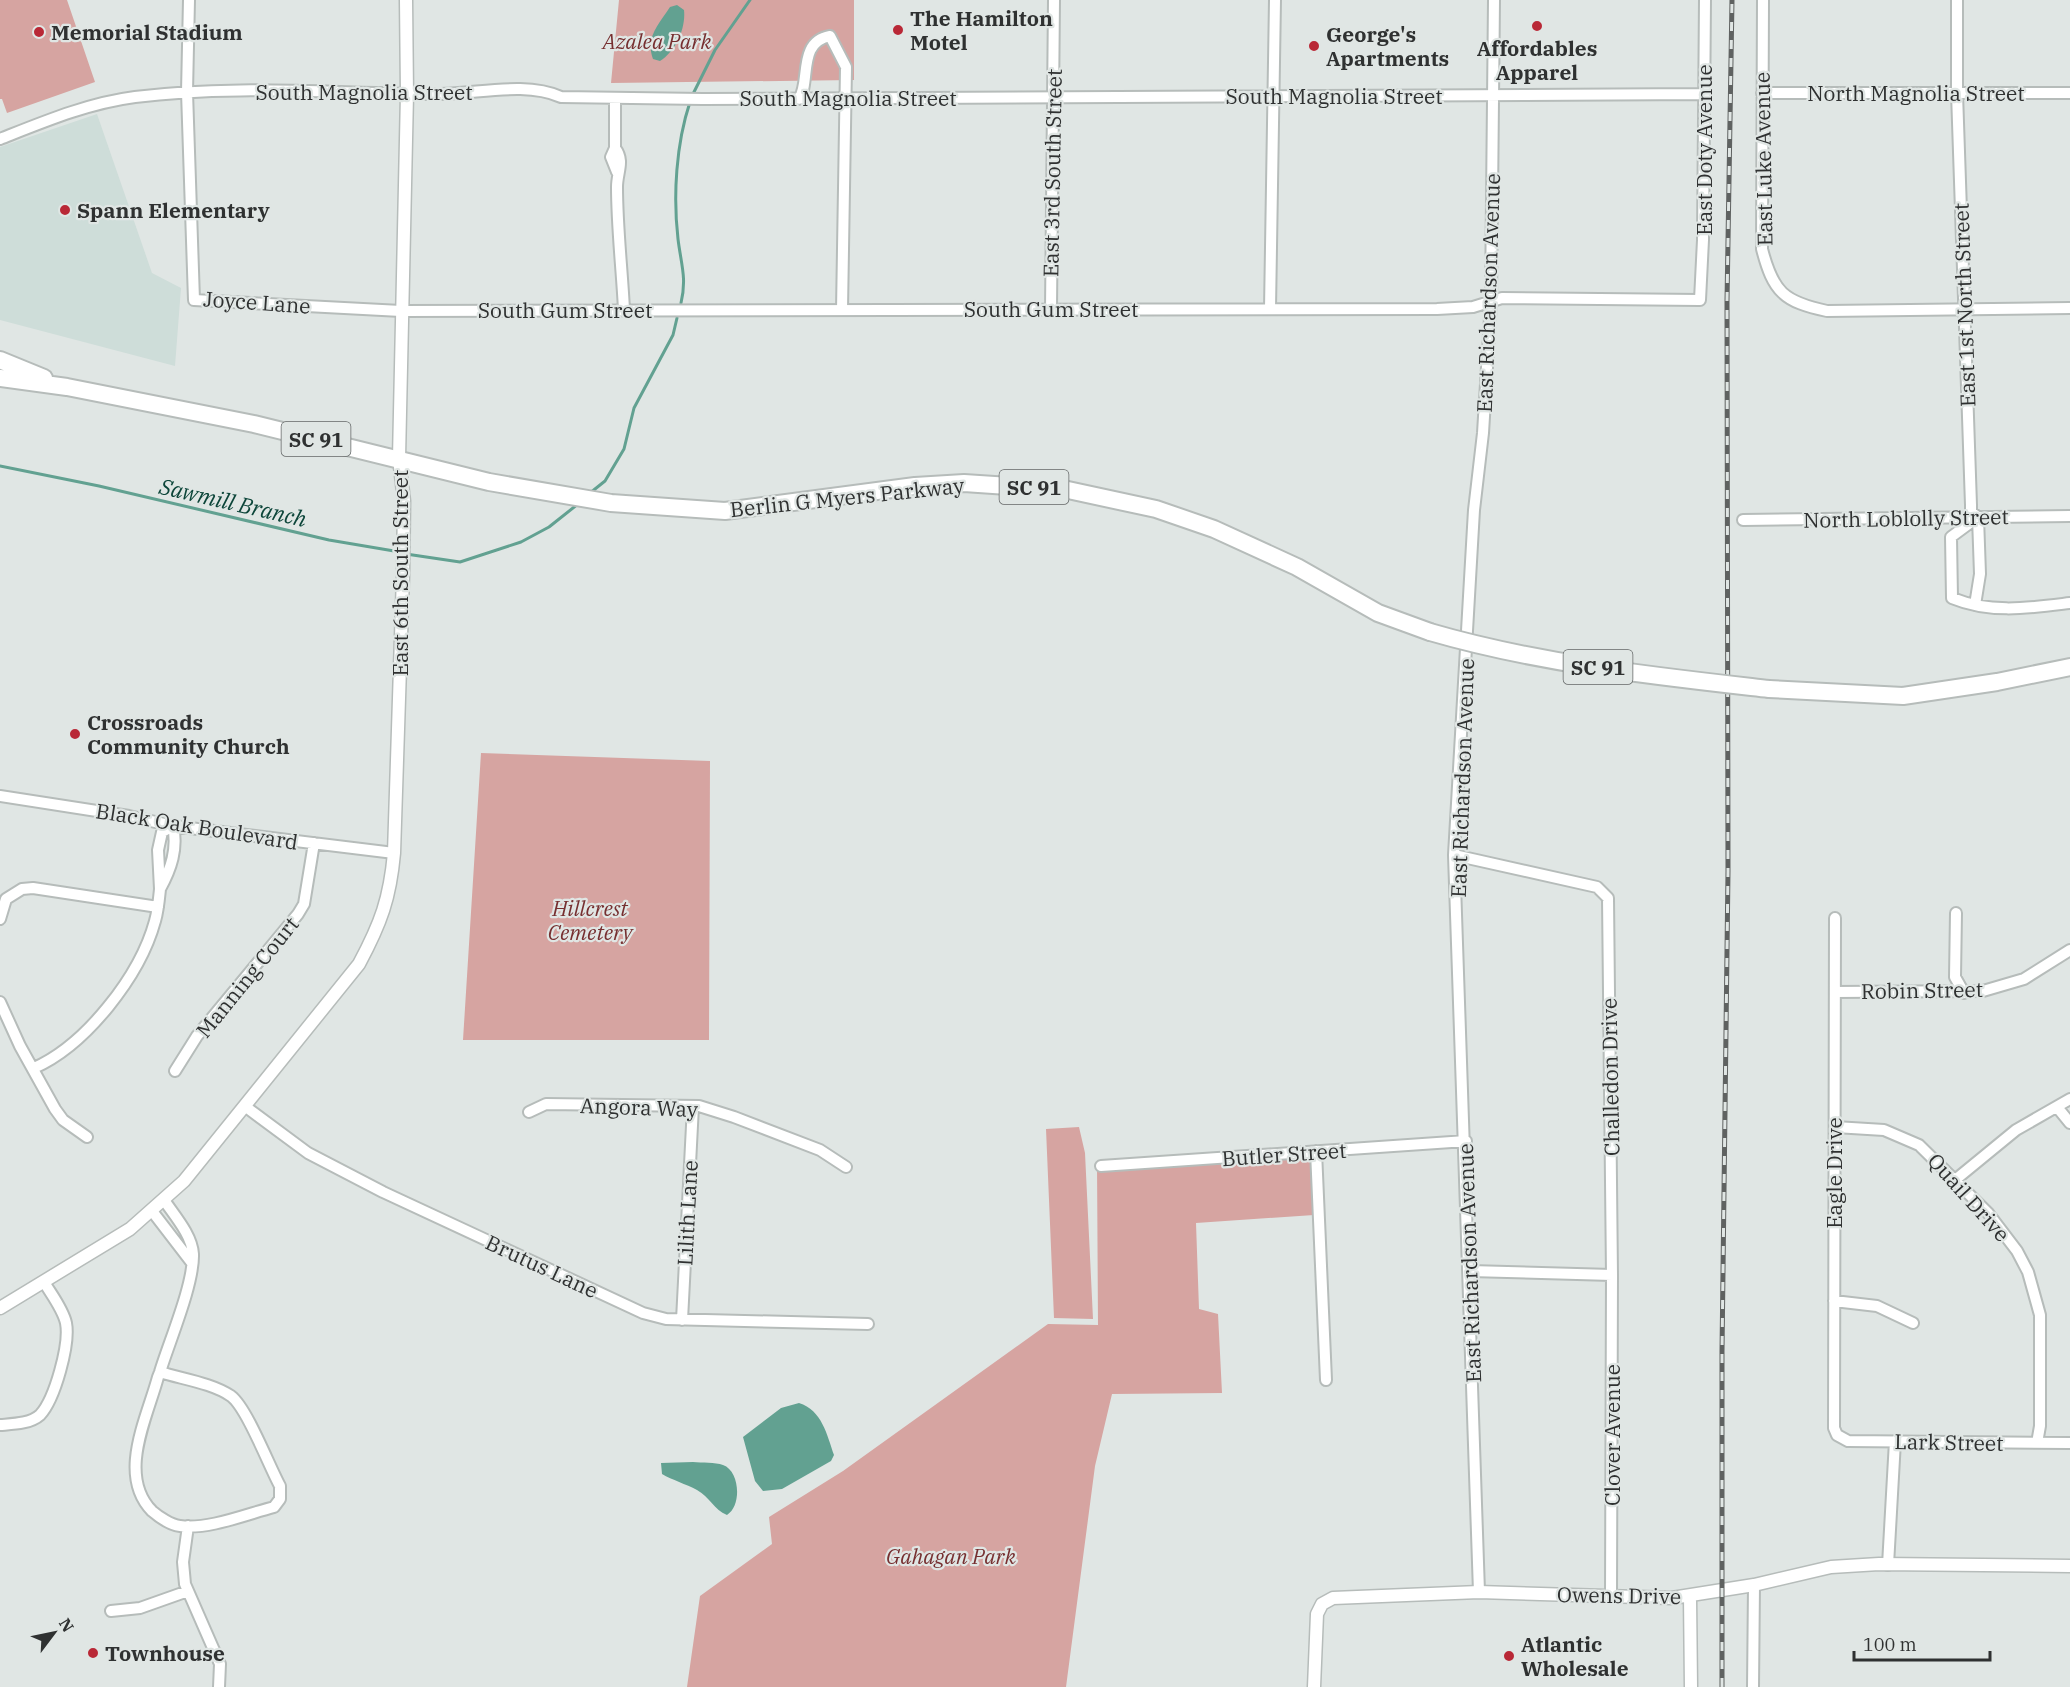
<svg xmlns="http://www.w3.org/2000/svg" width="2070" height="1687" font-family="'IBM Plex Serif',serif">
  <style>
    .built { fill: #ceddd9 }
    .green { fill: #d6a4a1 }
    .water { fill: #62a191 }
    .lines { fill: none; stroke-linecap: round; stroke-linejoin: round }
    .stream { stroke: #62a191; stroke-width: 3 }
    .minor-casing { stroke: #b6bcba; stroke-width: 14 }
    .tertiary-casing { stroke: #b6bcba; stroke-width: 15 }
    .primary-casing { stroke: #b6bcba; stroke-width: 20 }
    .minor { stroke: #fff; stroke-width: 10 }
    .tertiary { stroke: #fff; stroke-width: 12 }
    .primary { stroke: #fff; stroke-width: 16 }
    .rail-casing { stroke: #5f6261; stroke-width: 5 }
    .rail { stroke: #e0e6e4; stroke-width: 3; stroke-dasharray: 9; stroke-linecap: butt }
    .primary-bridge-casing { stroke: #b6bcba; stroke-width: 20; stroke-linecap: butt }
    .primary-bridge { stroke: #fff; stroke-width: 16 }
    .poi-dot { fill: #b92836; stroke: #e0e6e4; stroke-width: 2 }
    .labels { text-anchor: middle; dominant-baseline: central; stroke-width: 4.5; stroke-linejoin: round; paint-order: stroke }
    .shield { fill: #e0e6e4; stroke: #646767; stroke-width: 1.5 }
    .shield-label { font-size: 20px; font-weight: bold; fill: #2f3131 }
    .poi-label { font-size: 21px; font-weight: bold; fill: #2f3131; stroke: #e0e6e4; text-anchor: start }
    .park-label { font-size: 21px; font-style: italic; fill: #762f30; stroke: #e0e6e4 }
    .street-label { font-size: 21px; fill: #2f3131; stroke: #e0e6e4 }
    .water-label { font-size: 22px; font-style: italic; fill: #0c4539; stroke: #e0e6e4 }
  </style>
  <rect width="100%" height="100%" fill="#e0e6e4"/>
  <path class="built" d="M97,114L152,273L181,288L175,366L0,320V147Z"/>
  <path class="green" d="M0,0H67L95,82L7,113L2,99H0Z
    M619,0H854V80L611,83Z
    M481,753L710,761L709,1040H463Z
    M1079,1127L1085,1153L1093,1319L1054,1318L1046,1129Z
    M1311,1156L1314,1215L1196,1223L1199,1309L1218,1314L1222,1393L1112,1394L1095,1466L1066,1687H687L700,1596L772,1544L769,1517L843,1471L1048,1324L1098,1325L1097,1163Z"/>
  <path class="water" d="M677,5L684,10C686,28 676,51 660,61L653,59C645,37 659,24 670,7Z
    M799,1403C822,1410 827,1435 834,1455L831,1461L782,1489L763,1491L755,1481L743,1437L781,1408Z
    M693,1462C702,1463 715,1462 723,1465C740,1471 742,1506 727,1515C714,1510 710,1497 697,1490C686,1484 672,1480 662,1474L661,1463Z"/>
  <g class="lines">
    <path class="stream" d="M692,96L715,50L750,0
      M681,303C687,278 681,264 678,239C673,196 676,144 690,102
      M0,466L99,486L329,540L400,552
      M590,493L605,481L624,449L634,408L673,335L677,318
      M406,554L460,562L521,542L549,527L578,504"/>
    <defs>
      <path id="minor" d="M189,0L187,92L194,300L401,311L1437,309L1473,307L1502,298L1700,300L1703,240L1705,0
        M1763,0L1762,249C1773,292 1784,302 1827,311L2070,308
        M1957,0V93L1971,505V512L1978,517L1980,574L1975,605
        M1762,93H2070
        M615,98V148L611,157L617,172
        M799,99C811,82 797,42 830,36L846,67L842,310
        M0,139C43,122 88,103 135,97C235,84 338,94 440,94C478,94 525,81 561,97L703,99L1704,94
        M615,148C625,161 617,172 617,187C617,228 622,269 624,310
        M1051,309L1054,0
        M1270,309L1275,0
        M1978,517L1951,537L1952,598C1991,614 2029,608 2070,603
        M1743,520L2070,516
        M0,796L129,816L173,826L394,853
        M173,826C178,849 171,869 160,889L158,850L162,832Z
        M1454,855L1597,887L1608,898L1612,1275L1611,1595
        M1956,913L1955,977L1964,993
        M1835,918L1834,1428L1837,1435L1848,1441L2070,1443
        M0,919L6,899L22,889L33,888L158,907
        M1835,992L1983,991L2024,979L2070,950
        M0,1002L20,1046L55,1109L63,1120L87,1137
        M34,1068C86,1045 140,976 155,921C158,911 159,899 160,889
        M175,1071L197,1036L298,914L304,904L314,843
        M246,1107L308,1153L383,1192L643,1313L666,1319L868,1324
        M2057,1107L2070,1123
        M529,1112L546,1104L699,1106L734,1117L820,1150L846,1167
        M1835,1127L1884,1130L1919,1145L1988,1213L2017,1251L2028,1272L2040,1315V1426L2037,1443
        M1316,1151L1326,1380
        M1101,1166L1466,1141
        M1955,1180L2016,1130L2070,1099
        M152,1211L192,1263
        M1470,1271L1612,1275
        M1834,1301L1877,1306L1913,1323
        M682,1320L693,1106
        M160,1372C182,1379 212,1383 231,1396C247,1408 269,1466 280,1486V1499L274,1507C247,1514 208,1530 180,1526C171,1525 159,1517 152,1511C117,1475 147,1418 158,1377L160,1372C169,1342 194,1284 193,1254C192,1235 174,1215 164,1200
        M0,1425C12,1424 30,1424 40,1415C55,1399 70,1344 66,1323C63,1309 51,1294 44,1282
        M188,1526L183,1562L185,1584L220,1664L219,1687
        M1888,1565L1895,1441
        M1479,1592L1454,855L1474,510L1483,433L1491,301L1494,0
        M111,1611L140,1608L188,1591
        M1753,1687L1754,1585"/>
      <path id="tertiary" d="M0,1308L130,1229L184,1181L359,964C381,923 390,898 394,853L403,575L404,501L399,458L407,94L406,0
        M1690,1597L1691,1687
        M1314,1687L1317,1614L1322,1604L1333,1598L1479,1592L1672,1598L1754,1585L1831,1567L1879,1564L2070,1566"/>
      <path id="primary" d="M0,360L44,378
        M0,378L67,387L254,424L489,482L611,503L725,511L915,486L964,483L1068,490L1156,509L1214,529L1297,567L1378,613L1430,632
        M1769,689L1903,696L1997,682L2070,667"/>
    </defs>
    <use href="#minor" class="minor-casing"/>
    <use href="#tertiary" class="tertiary-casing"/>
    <use href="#primary" class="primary-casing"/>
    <use href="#minor" class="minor"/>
    <use href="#tertiary" class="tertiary"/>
    <use href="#primary" class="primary"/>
    <defs>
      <path id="rail" d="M1722,1687V1352L1728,871L1727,301L1732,0"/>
    </defs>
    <use href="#rail" class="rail-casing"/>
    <use href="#rail" class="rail"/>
    <defs>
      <path id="primary-bridge" d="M1430,632C1540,664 1655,676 1769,689"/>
    </defs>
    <use href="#primary-bridge" class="primary-bridge-casing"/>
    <use href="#primary-bridge" class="primary-bridge"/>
  </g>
  <g class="poi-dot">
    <circle cx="1537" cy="26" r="6"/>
    <circle cx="898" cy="30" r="6"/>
    <circle cx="39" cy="32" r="6"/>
    <circle cx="1314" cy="46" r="6"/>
    <circle cx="65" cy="210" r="6"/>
    <circle cx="75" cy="734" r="6"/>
    <circle cx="93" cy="1653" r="6"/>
    <circle cx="1509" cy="1656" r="6"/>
  </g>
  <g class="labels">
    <g class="shield">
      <rect x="281.5" y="422" width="69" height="34" rx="4.5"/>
      <rect x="999.5" y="470" width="69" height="34" rx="4.5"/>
      <rect x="1563.5" y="650" width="69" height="34" rx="4.5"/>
    </g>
    <g class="shield-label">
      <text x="316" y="439">SC 91</text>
      <text x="1034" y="487">SC 91</text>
      <text x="1598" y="667">SC 91</text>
    </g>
    <g class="poi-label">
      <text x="910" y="18">The Hamilton<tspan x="910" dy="24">Motel</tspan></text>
      <text x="51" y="32">Memorial Stadium</text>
      <text x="1326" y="34">George's<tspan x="1326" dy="24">Apartments</tspan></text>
      <text x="1537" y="48" text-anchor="middle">Affordables<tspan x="1537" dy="24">Apparel</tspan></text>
      <text x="77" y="210">Spann Elementary</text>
      <text x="87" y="722">Crossroads<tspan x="87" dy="24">Community Church</tspan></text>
      <text x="1521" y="1644">Atlantic<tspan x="1521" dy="24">Wholesale</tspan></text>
      <text x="105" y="1653">Townhouse</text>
    </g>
    <g class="park-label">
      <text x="657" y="41">Azalea Park</text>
      <text x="590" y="908">Hillcrest<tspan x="590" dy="24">Cemetery</tspan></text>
      <text x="951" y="1556">Gahagan Park</text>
    </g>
    <g class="street-label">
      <text x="364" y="92">South Magnolia Street</text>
      <text x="1916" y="93">North Magnolia Street</text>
      <text x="1334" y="96">South Magnolia Street</text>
      <text x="848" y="98">South Magnolia Street</text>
      <text transform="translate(1704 150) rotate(-90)">East Doty Avenue</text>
      <text transform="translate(1763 159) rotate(-91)">East Luke Avenue</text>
      <text transform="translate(1052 173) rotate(-89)">East 3rd South Street</text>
      <text transform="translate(1488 293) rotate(-88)">East Richardson Avenue</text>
      <text transform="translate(257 302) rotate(4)">Joyce Lane</text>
      <text transform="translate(1964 305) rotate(-92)">East 1st North Street</text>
      <text x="1051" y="309">South Gum Street</text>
      <text x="565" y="310">South Gum Street</text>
      <text transform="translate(847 497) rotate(-6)">Berlin G Myers Parkway</text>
      <text transform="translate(1906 518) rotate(-1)">North Loblolly Street</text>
      <text transform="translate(400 573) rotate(-90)">East 6th South Street</text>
      <text transform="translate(1462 778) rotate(-88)">East Richardson Avenue</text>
      <text transform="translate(197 826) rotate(9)">Black Oak Boulevard</text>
      <text transform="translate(247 977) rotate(-51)">Manning Court</text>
      <text transform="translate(1922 990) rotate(-1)">Robin Street</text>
      <text transform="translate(1610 1077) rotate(-91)">Challedon Drive</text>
      <text transform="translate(639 1107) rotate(2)">Angora Way</text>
      <text transform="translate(1284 1154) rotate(-4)">Butler Street</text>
      <text transform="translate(1834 1173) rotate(-90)">Eagle Drive</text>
      <text transform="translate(1969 1197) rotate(48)">Quail Drive</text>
      <text transform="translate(687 1213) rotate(-87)">Lilith Lane</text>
      <text transform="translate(1469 1263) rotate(-92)">East Richardson Avenue</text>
      <text transform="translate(542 1266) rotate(25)">Brutus Lane</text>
      <text transform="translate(1612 1435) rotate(-90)">Clover Avenue</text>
      <text transform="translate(1949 1442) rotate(1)">Lark Street</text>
      <text transform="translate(1619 1595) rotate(1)">Owens Drive</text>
    </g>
    <g class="water-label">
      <text transform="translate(233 502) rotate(13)">Sawmill Branch</text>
    </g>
  </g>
  <g transform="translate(54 1633) rotate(58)" stroke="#e0e6e4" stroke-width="4.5" paint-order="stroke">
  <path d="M0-4.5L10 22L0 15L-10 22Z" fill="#2f3131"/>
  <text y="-9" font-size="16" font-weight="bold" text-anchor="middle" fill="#2f3131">N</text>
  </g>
  <path d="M1854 1651v9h136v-9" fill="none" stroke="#2f3131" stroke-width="3"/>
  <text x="1863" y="1651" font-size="18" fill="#2f3131" stroke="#e0e6e4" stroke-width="4.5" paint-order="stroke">100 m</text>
</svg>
